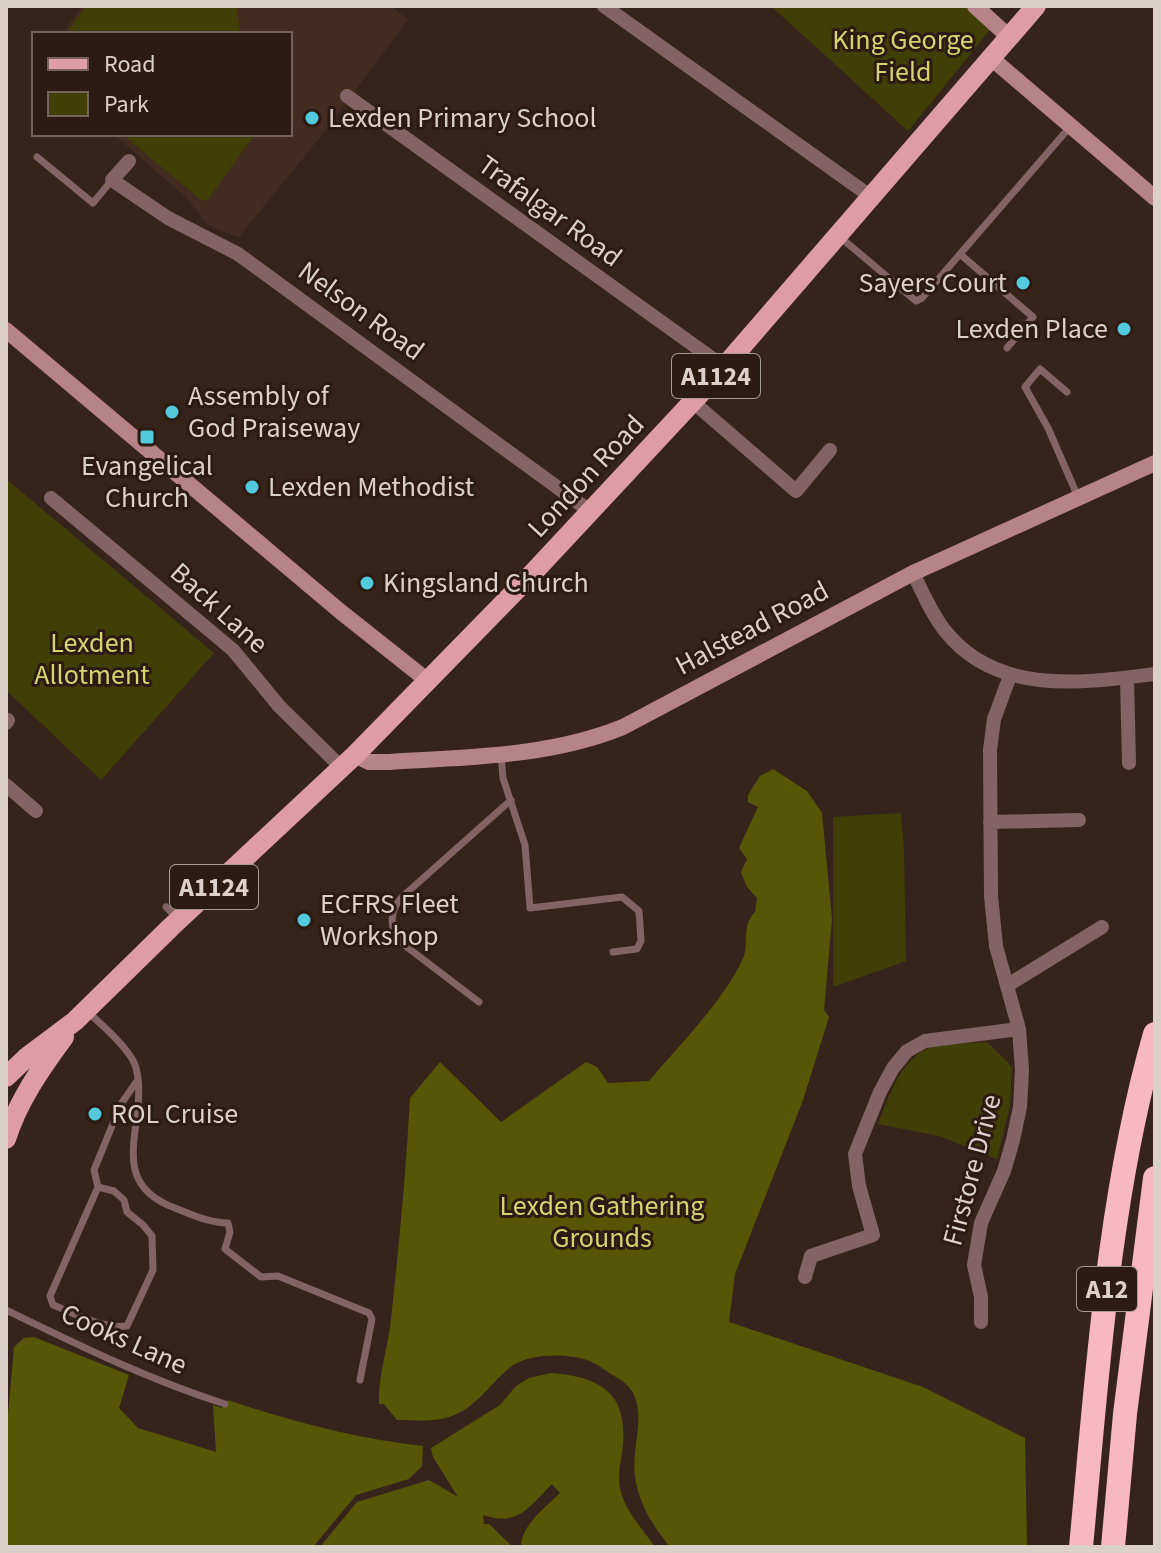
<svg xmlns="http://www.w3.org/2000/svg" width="1161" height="1553" font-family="'Source Sans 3',sans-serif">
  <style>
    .built { fill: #432b20 }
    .green { fill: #3f3f06 }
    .forest { fill: #565706 }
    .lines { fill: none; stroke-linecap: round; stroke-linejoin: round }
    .lane { stroke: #836366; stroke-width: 7 }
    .street { stroke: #836366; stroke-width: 14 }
    .secondary { stroke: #b68389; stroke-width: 16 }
    .primary { stroke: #de9ca4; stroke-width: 20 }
    .highway { stroke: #f8b8bf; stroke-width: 24 }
    .poi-dot { fill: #53cadc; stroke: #2c1a13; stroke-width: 3 }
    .labels { text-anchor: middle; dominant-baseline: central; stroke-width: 6; stroke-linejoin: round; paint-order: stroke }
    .shield { fill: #2c1a13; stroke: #a79993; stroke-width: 2 }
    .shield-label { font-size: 26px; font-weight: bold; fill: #dcd0ca }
    .park-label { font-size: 28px; fill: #d3d571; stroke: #2c1a13 }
    .poi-label { font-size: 28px; fill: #dcd0ca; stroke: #2c1a13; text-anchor: start }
    .street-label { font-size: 28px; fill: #dcd0ca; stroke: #2c1a13 }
  </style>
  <rect width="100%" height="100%" fill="#36241c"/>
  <path class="built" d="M82,6H390L408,19L330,125L239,237L207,225L187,198L113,134H290V34H62Z"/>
  <path class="green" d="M86,6H237L240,34H66Z
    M771,6H966L990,30L908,131Z
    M122,134H255L207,201L200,199Z
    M6,479L214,653L101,780L6,690Z
    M901,813L904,849L906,961L833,987V817Z
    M987,1042L1012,1067L1010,1106L997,1159L939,1136L878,1124C889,1098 900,1058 930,1048C947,1043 969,1044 987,1042Z"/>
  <path class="forest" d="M773,769L807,791L822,813L832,919L824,1010L829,1017L803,1100L735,1274L729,1322L923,1387L1025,1438L1027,1547H670C653,1526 639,1504 635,1477C630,1443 655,1398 616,1377C607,1372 599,1365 590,1361C569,1353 530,1353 512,1366C492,1381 480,1403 457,1414C437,1423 419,1420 397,1420L384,1404H379C378,1376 388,1348 391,1319C399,1246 406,1172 410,1098L440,1062L501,1122L586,1062L597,1067L608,1083L649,1081C681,1043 718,1007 741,963C751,946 740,926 755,912L757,898L747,887L741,872L747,859L739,848L758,807L748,802V795L760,776Z
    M34,1337L129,1375L119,1408L138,1428L216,1452L213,1405L222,1408L228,1400C290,1421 357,1439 423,1446L422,1466L409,1479L356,1495L313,1547H6V1438L14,1347L24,1338Z
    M551,1373C599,1377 627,1391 623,1444C622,1458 617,1473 620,1488C624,1510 643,1529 655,1547H521C521,1525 545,1508 560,1493L552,1484C529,1507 518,1527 483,1515L484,1524H489L513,1547H320L357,1502L429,1480L458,1497L433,1457L431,1448L500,1405L516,1386L529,1378Z"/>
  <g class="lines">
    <path class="lane" d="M37,157L93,203L112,180
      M840,237L916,301L922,298L1069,128
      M960,254L1033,317L1007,348
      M1067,392L1040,369L1025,387L1048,428L1078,497
      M501,755L503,778L525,845L530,908L622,897L639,911L641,941L637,949L613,952
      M166,907L177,918
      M479,1002L399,941C389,926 390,910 402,897L511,800
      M88,1012C101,1024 132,1051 136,1068C150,1121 102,1181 175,1208C193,1215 209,1223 228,1223L230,1232L225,1249L261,1277L278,1276L369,1313L372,1319L360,1380
      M98,1187L114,1191L124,1200L127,1212L143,1225L152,1236L153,1270L127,1326C102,1329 76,1314 53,1305L50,1296L98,1187L94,1170L121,1104L137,1081
      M6,1310C78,1345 149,1380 225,1404"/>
    <path class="street" d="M604,6L870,196
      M347,96L724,367
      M129,161L112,180L168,218L238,254L591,512
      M693,402L796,491L830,450
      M51,498L233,650L279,706L341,767
      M913,573C923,593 932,615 946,632C998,696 1083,683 1155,674
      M1127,678L1129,763
      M6,723L8,720
      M6,785L36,811
      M990,822L1079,820
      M1008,985L1102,927
      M805,1277L811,1256L873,1235L859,1186L855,1154L880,1092L893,1068L907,1051L925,1041L1019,1029
      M981,1322V1297L974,1265L981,1223L1004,1171L1013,1140L1020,1107L1022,1070L1019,1029L996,946L991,896L990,750L994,719L1010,676"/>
    <path class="secondary" d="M975,6L1008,36
      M990,57L1155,198
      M6,330L341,612L428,681
      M355,755L369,762H389C468,757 549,757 623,727L913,573L1155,463"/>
    <path class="primary" d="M6,1077L27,1057L75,1021L171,927L355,755L530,576L711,382L1036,6
      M6,1139C18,1101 41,1068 64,1037"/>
    <path class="highway" d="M1081,1547C1097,1379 1108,1197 1155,1034
      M1113,1547L1125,1414L1155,1178"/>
  </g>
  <g class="poi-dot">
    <circle cx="312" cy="118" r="8"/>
    <circle cx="1023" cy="283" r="8"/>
    <circle cx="1124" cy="329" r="8"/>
    <circle cx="172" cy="412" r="8"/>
    <rect x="139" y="429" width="16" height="16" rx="4"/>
    <circle cx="252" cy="487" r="8"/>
    <circle cx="367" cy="583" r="8"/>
    <circle cx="304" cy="920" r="8"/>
    <circle cx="95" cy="1114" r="8"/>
  </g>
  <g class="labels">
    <g class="shield">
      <rect x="672" y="354" width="88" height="44" rx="6"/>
      <rect x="170" y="865" width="88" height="44" rx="6"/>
      <rect x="1077" y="1267" width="60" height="44" rx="6"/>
    </g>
    <g class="shield-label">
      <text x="716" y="376">A1124</text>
      <text x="214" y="887">A1124</text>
      <text x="1107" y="1289">A12</text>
    </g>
    <g class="park-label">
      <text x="903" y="40">King George<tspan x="903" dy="32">Field</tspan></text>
      <text x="92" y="643">Lexden<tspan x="92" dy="32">Allotment</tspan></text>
      <text x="602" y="1206">Lexden Gathering<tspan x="602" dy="32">Grounds</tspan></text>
    </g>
    <g class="poi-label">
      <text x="328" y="118">Lexden Primary School</text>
      <text x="1007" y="283" text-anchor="end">Sayers Court</text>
      <text x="1108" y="329" text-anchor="end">Lexden Place</text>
      <text x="188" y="396">Assembly of<tspan x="188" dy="32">God Praiseway</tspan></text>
      <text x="147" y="466" text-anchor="middle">Evangelical<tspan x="147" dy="32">Church</tspan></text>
      <text x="268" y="487">Lexden Methodist</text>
      <text x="383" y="583">Kingsland Church</text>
      <text x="320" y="904">ECFRS Fleet<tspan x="320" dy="32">Workshop</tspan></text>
      <text x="111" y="1114">ROL Cruise</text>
    </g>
    <g class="street-label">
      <text transform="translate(550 211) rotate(36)">Trafalgar Road</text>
      <text transform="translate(361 311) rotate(36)">Nelson Road</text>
      <text transform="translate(586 476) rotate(-47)">London Road</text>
      <text transform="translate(219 608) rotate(42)">Back Lane</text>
      <text transform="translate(752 628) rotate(-28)">Halstead Road</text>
      <text transform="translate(972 1170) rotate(-75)">Firstore Drive</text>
      <text transform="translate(124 1339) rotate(24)">Cooks Lane</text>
    </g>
  </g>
  <rect width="1161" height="1553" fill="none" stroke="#dcd0ca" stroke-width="16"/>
  <rect x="32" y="32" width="260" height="104" fill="#2c1a13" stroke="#72635c" stroke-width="2"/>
  <rect x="48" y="58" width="40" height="12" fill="#de9ca4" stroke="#72635c" stroke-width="2"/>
  <text x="104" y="72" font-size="24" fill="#dcd0ca">Road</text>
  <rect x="48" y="92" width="40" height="24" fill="#3f3f06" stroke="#72635c" stroke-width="2"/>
  <text x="104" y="112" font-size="24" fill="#dcd0ca">Park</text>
</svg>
